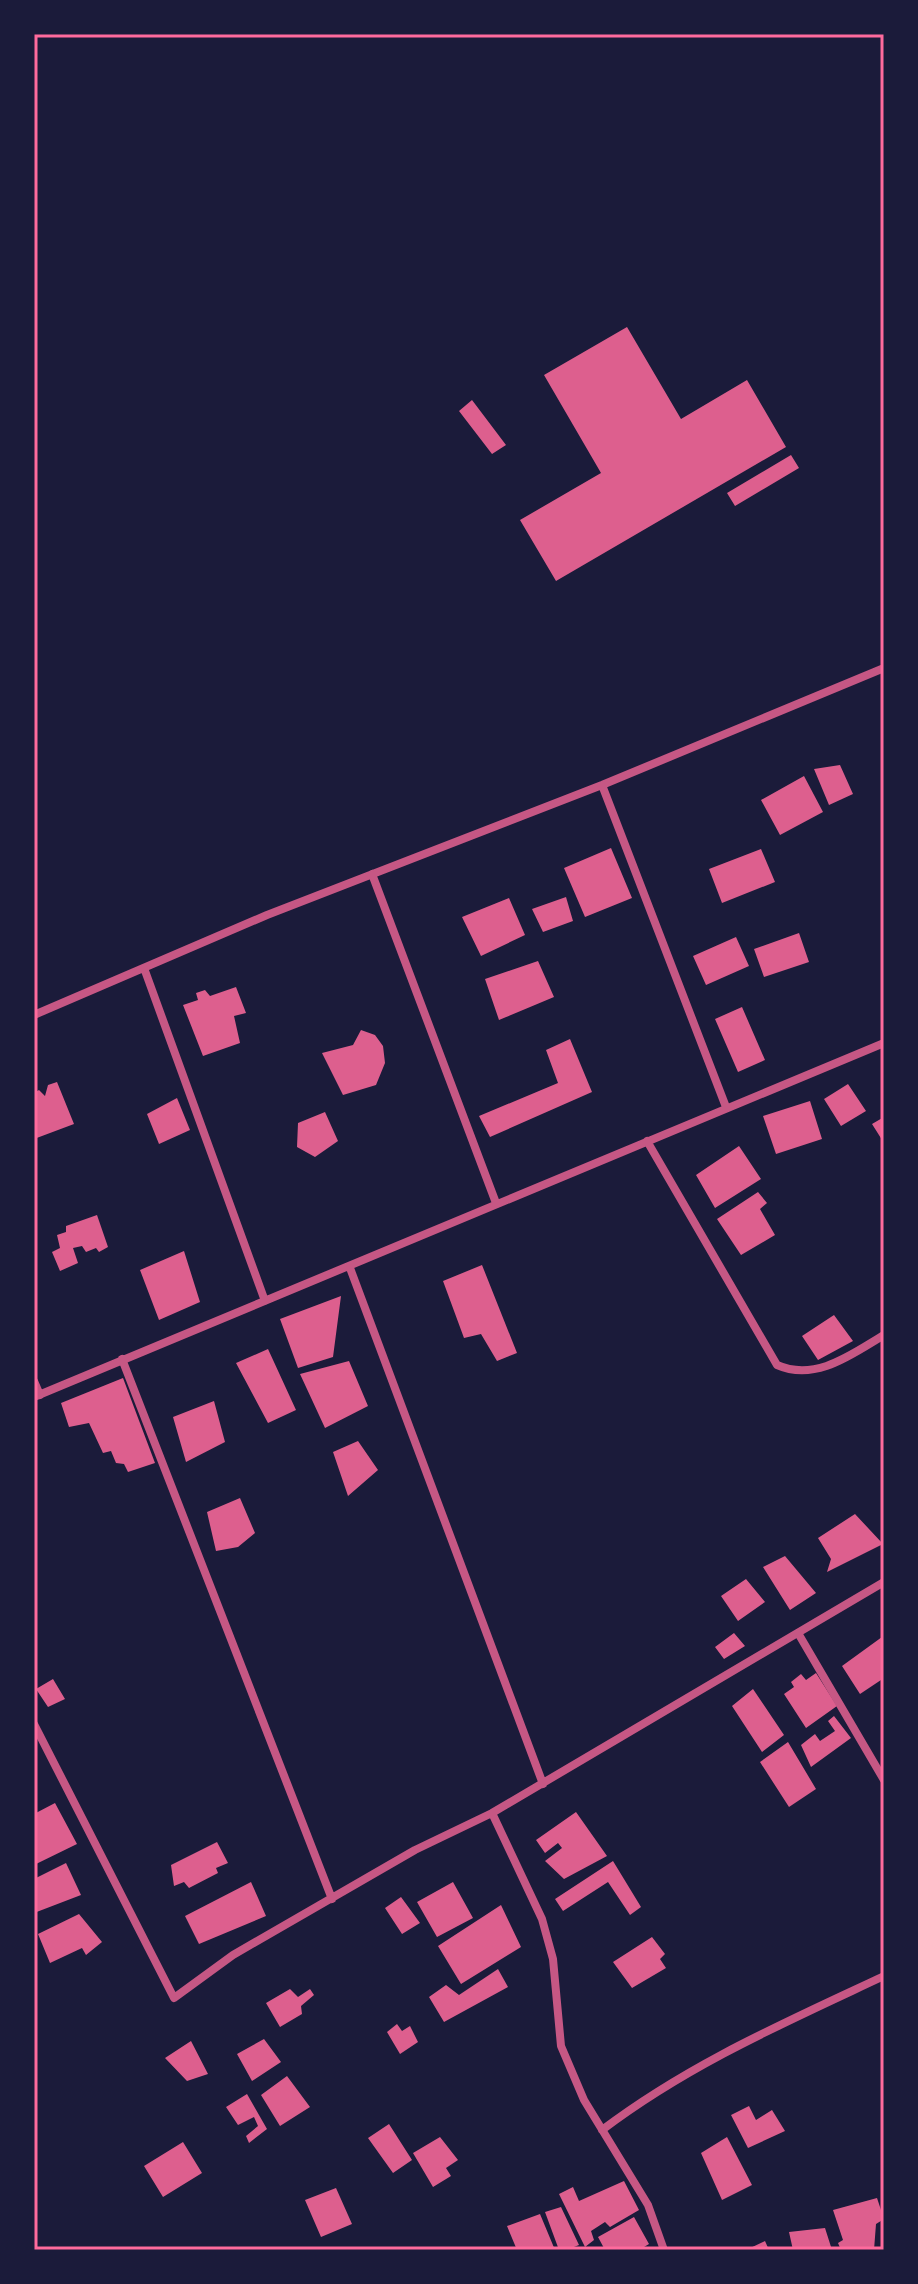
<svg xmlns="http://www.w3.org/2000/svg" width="918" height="2284" font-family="'Nunito Sans',sans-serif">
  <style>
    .building { fill: #dd5f8e }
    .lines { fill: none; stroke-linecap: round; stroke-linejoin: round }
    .minor { stroke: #c65784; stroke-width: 8 }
    .neatline { fill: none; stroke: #ff6b9d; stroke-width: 3 }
  </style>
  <rect width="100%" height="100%" fill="#1b1b3a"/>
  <path class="building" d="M627,327L681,419L747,380L786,447L556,581L520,520L601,473L544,375Z
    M472,400L506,445L492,454L459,411Z
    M791,455L799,468L735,506L727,493Z
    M840,765L853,794L829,805L814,769Z
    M804,776L823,812L780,835L761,800Z
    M611,848L632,898L585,917L564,868Z
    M761,849L775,882L722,903L709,869Z
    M566,897L573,921L543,932L532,909Z
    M509,898L525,935L481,956L462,917Z
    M799,933L809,962L764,977L754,949Z
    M736,937L749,966L706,985L693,956Z
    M538,961L554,997L499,1020L485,979Z
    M236,987L246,1013L234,1016L240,1043L203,1056L183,1005L198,1000L196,993L205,990L210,996Z
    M742,1007L765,1060L738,1072L715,1019Z
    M361,1030L375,1035L383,1046L385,1063L376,1085L343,1095L322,1053L353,1045Z
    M570,1039L592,1092L490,1137L479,1116L558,1083L546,1050Z
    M57,1082L74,1124L34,1139V1093L39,1090L45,1096L48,1085Z
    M848,1084L866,1111L841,1126L824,1099Z
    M177,1098L190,1130L159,1144L147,1114Z
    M810,1101L822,1139L776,1154L763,1116Z
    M325,1112L338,1141L315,1157L297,1147L298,1123Z
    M884,1117V1143L872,1124Z
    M739,1146L761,1179L715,1208L696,1175Z
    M758,1192L767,1203L760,1209L775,1235L741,1255L717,1219Z
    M97,1215L108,1247L99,1252L96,1248L86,1252L82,1246L73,1248L78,1263L60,1271L52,1252L60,1248L57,1235L66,1232V1226Z
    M184,1251L200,1302L159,1320L140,1270Z
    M482,1265L517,1353L497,1361L481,1334L464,1338L443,1281Z
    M341,1296L333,1357L298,1368L280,1319Z
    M834,1315L853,1341L818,1360L802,1336Z
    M268,1349L296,1410L268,1423L236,1363Z
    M349,1361L368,1406L325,1428L300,1374Z
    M123,1378L155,1463L128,1472L124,1464L116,1463L111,1451L103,1453L89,1423L69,1427L61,1403Z
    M214,1401L225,1442L186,1462L173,1417Z
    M358,1441L378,1470L348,1496L333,1452Z
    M240,1498L255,1533L238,1547L216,1551L207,1512Z
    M855,1514L883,1544L827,1572L831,1559L818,1538Z
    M785,1556L816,1593L790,1610L763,1567Z
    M746,1579L765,1602L738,1621L721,1596Z
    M734,1633L745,1646L724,1659L715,1647Z
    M882,1637L884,1678L860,1694L842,1666Z
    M816,1673L837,1706L806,1728L784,1694L794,1687L791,1682L801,1674L806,1680Z
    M53,1679L65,1699L48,1707L36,1689Z
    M753,1689L784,1735L762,1752L732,1706Z
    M834,1716L851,1738L811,1767L801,1745L815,1734L820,1741L835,1731L828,1721Z
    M788,1742L816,1789L789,1807L760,1762Z
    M55,1803L77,1844L34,1865V1814Z
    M576,1812L607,1856L564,1879L545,1861L562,1848L558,1843L545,1853L536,1840Z
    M217,1842L228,1863L216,1868L218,1873L189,1888L184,1882L174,1886L171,1865Z
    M613,1861L641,1907L630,1915L608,1882L563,1911L555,1899Z
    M66,1863L81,1895L34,1913V1879Z
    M251,1882L266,1916L199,1944L185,1916Z
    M453,1882L473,1918L437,1937L417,1902Z
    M401,1897L420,1923L402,1934L385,1908Z
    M501,1905L521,1947L461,1984L438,1946Z
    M79,1914L102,1942L86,1955L82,1948L50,1963L38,1934Z
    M652,1937L665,1954L660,1959L666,1968L632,1988L613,1962Z
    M498,1969L508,1987L444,2022L429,1997L446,1985L459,1995Z
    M290,1989L298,1997L310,1989L314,1995L301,2006L302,2014L280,2027L266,2003Z
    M397,2024L402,2031L410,2026L418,2042L400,2054L387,2032Z
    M264,2039L281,2062L252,2081L237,2054Z
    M191,2041L208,2074L187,2081L165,2058Z
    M287,2076L310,2107L280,2126L261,2095Z
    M247,2094L267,2129L249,2143L246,2136L258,2126L254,2117L238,2125L226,2107Z
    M749,2106L756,2120L772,2110L785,2131L748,2148L731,2115Z
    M389,2124L412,2160L393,2173L368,2138Z
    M440,2137L458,2160L446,2168L451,2176L433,2187L413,2153Z
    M727,2137L752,2185L722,2200L701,2153Z
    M183,2142L202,2173L163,2197L144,2166Z
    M624,2181L639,2210L610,2227L605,2222L591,2231L594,2240L585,2247L559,2194L573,2187L579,2201Z
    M336,2188L352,2224L321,2237L305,2200Z
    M877,2198L884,2219L876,2224L874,2250H841L838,2243L843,2240L833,2210Z
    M561,2207L579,2245L566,2250H559L545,2212Z
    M540,2214L555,2250H517L507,2226Z
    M634,2217L649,2244L639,2250H605L598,2237Z
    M825,2228L832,2250H793L789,2232Z
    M765,2241L769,2250H746Z"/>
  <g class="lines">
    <path class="minor" d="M602,785L726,1107
      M372,874L496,1203
      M144,968L265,1301
      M34,1015L267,915L602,785L884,668
      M647,1141L777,1365C816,1382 852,1354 884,1335
      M350,1268L543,1784
      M122,1359L332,1899
      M34,1381L40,1395
      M34,1397L884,1043
      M798,1633L884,1780
      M34,1724L174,1998L233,1955L415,1850L492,1813L884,1582
      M492,1813L542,1919L553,1959L561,2046L584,2100L648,2205L664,2250
      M602,2130C689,2064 786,2022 884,1976"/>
  </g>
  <rect width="918" height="2284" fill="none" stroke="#1b1b3a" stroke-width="72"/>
  <rect x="36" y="36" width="846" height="2212" class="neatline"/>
</svg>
